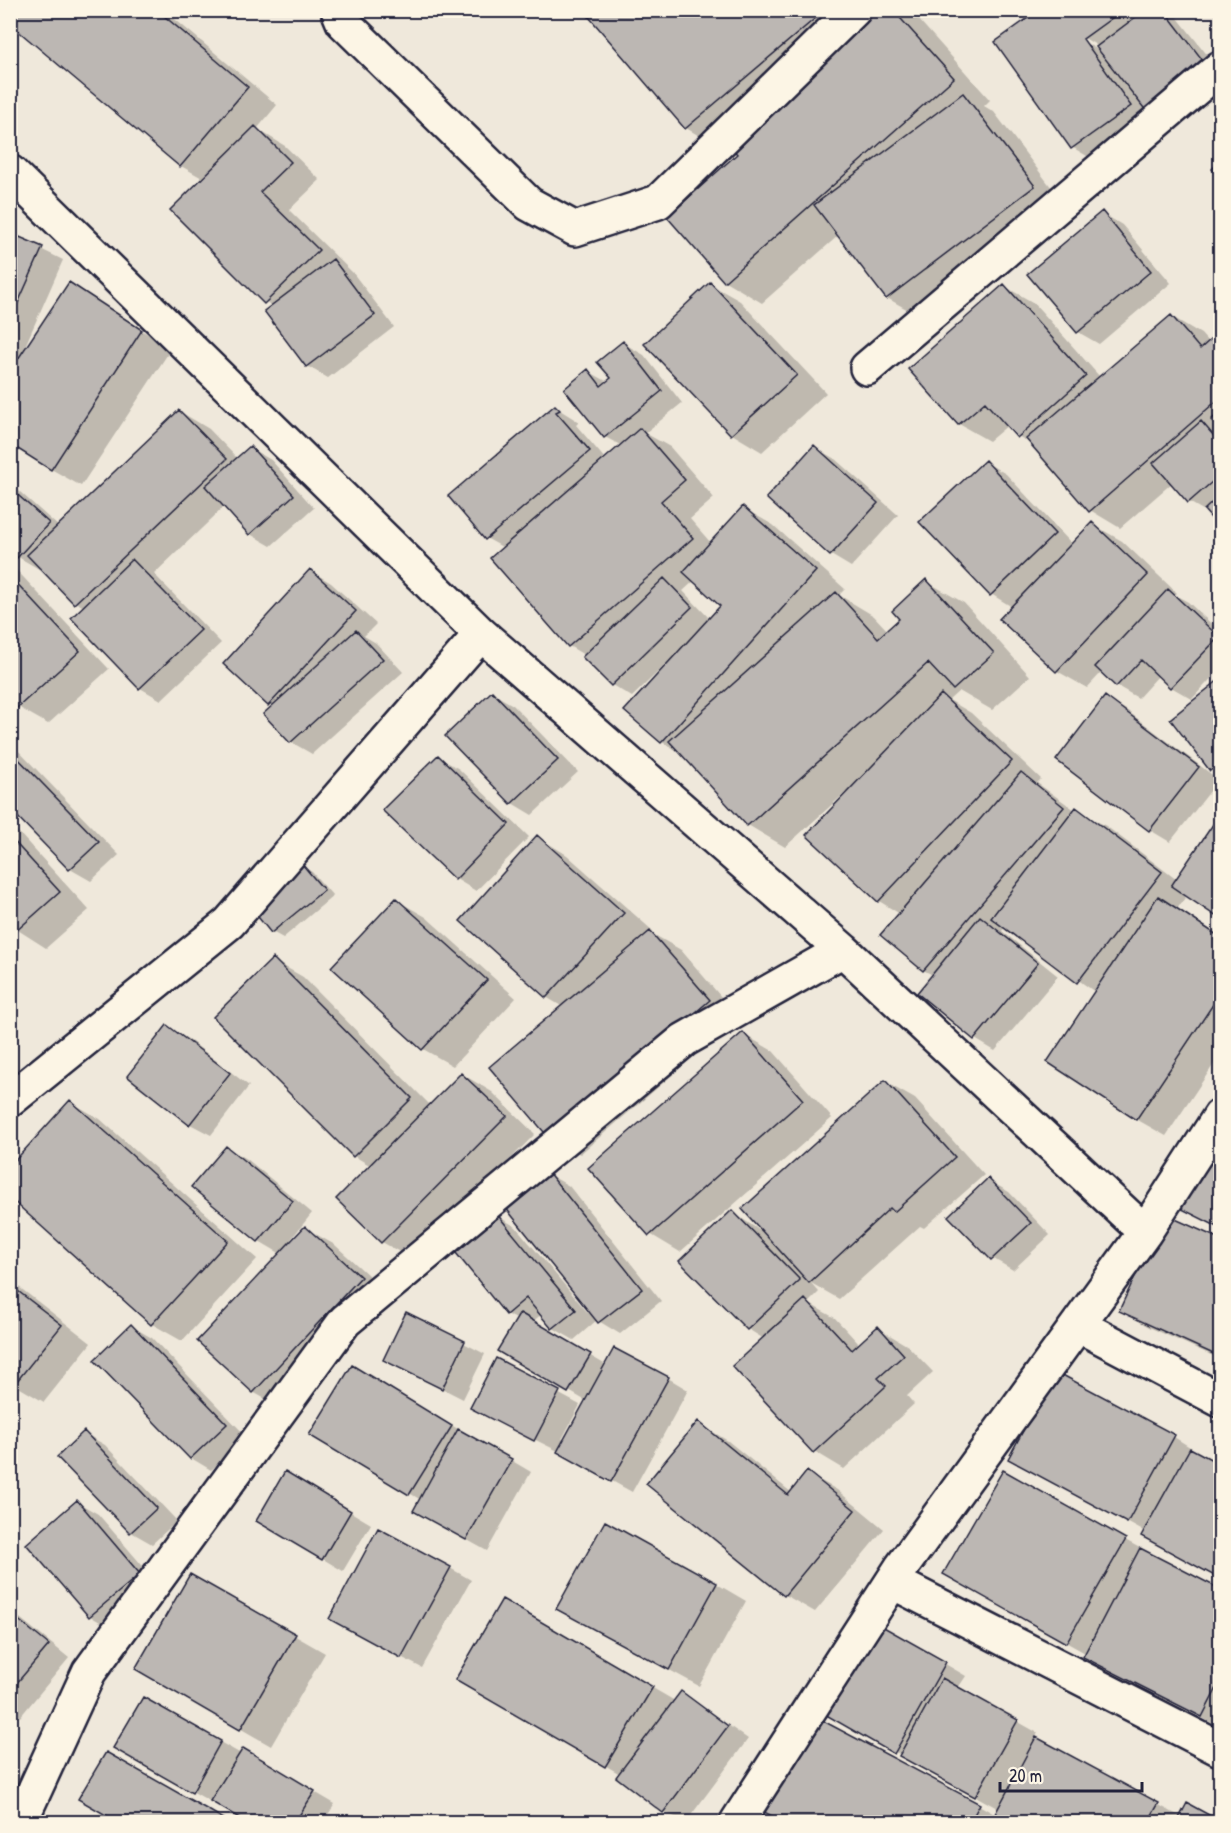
<svg xmlns="http://www.w3.org/2000/svg" width="1231" height="1833" font-family="'Patrick Hand',sans-serif">
  <style>
    .shadow { fill: #0003; fill-rule: evenodd }
    .building { fill: #bcb7b3; stroke: #22223b; stroke-width: 1.5 }
    .lines { fill: none; stroke-linecap: round; stroke-linejoin: round }
    .minor-casing { stroke: #22223b; stroke-width: 38 }
    .minor { stroke: #fcf5e5; stroke-width: 33 }
  </style>
  <rect width="100%" height="100%" fill="#efe8db"/>
  <filter id="ink" filterUnits="userSpaceOnUse"><feTurbulence type="fractalNoise" baseFrequency=".0167" numOctaves="2"/><feDisplacementMap in="SourceGraphic" scale="12" xChannelSelector="R" yChannelSelector="G"/><feConvolveMatrix kernelMatrix="1 2 1 2 8 2 1 2 1" color-interpolation-filters="sRGB"/></filter>
  <g filter="url(#ink)">
    <path class="shadow" d="M10,10H164L277,105L257,129L285,146L320,180L289,210L353,273L394,327L328,378L307,366L272,307L172,210L204,179L181,166Z
      M585,10H902L919,20L990,100L984,106L994,112L1064,204L917,315L887,298L839,235L762,303L725,281L740,155L730,144L723,150L686,128Z
      M1042,10H1177L1174,13L1220,71L1102,165L1072,147ZM1077,34L1098,46V50L1076,37Z
      M1102,213L1122,225L1171,283L1099,344L1078,332Z
      M10,234L63,260L22,353L69,284L171,349L81,486L51,469L10,369Z
      M710,284L740,301L826,393L762,452L732,434L646,344Z
      M1004,286L1034,303L1100,377L1171,316L1201,334L1209,343L1220,333V526L1208,513L1189,502L1172,483L1120,528L1090,510L1033,445L1018,436L1008,425L989,441L959,424Z
      M623,343L644,355L682,403L645,433L670,447L714,498L690,519L711,543L743,508L773,525L845,589L839,595L874,616L888,631L901,619L926,581L964,603L1030,676L992,710L959,691L949,700L971,713L1041,779L1037,783L1075,810L1106,826L1177,880L1220,817V917L1187,895L1177,909L1220,936V1055L1166,1136L1136,1119L1095,992L1005,927L1002,931L1058,976L995,1051L975,1039L933,975L923,970L900,914L879,901L846,792L785,847L748,825L683,754L662,742L668,666L666,664L632,697L612,685L586,656L569,646L504,548L486,538L555,407L579,422L576,425L606,460L622,446L605,437L588,371L608,382L613,378ZM695,580L722,606L710,619L683,591Z
      M179,411L209,429L238,459L250,448L271,460L314,508L271,546L250,534L225,506L154,574L221,643L161,700L140,688L84,607L75,602L40,567L39,569L18,557L10,550V483L59,527Z
      M814,447L835,459L898,515L851,567L831,555L768,498Z
      M985,462L1006,474L1072,544L1092,524L1122,541L1177,593L1175,595L1188,602L1220,632V669L1192,699L1171,687L1159,675L1138,698L1117,686L1102,672L1087,688L1057,671L1012,607L991,594Z
      M10,563L109,669L48,724L18,707L10,699Z
      M311,571L331,583L376,624L364,636L376,643L403,672L312,754L291,742L265,714L273,706L269,704Z
      M1220,681V776L1211,770L1172,719Z
      M492,693L513,705L578,772L532,815L512,803Z
      M1106,698L1126,710L1219,780L1170,842L1150,830Z
      M10,742L119,855L91,881L70,869L10,807Z
      M438,757L459,769L529,837L476,891L456,879L385,810Z
      M10,823L89,910L46,948L10,925Z
      M538,837L567,855L653,931L651,933L681,950L739,1018L580,1154L550,1136L563,1007L546,997Z
      M302,866L312,872L333,896L283,938L272,932L252,907Z
      M396,900L426,917L516,998L453,1066L423,1049L334,967Z
      M273,960L303,977L431,1106L462,1074L492,1092L535,1134L412,1259L382,1242L338,1199L371,1166L354,1156Z
      M167,1027L188,1039L249,1086L211,1135L190,1124L129,1076Z
      M743,1034L773,1051L832,1118L680,1252L650,1234Z
      M885,1082L915,1099L984,1175L924,1228L920,1226L839,1299L811,1283L819,1292L808,1303L835,1318L860,1345L878,1328L908,1346L933,1372L907,1396L914,1404L844,1469L814,1451L764,1339L748,1329L732,1212L759,1230Z
      M71,1102L100,1119L257,1259L182,1341L152,1324Z
      M1220,1129V1228L1180,1207Z
      M226,1147L247,1159L312,1213L291,1239L293,1241L305,1228L335,1245L390,1295L283,1409L253,1392L281,1254L259,1241Z
      M548,1174L569,1186L661,1301L620,1334L597,1320L574,1340L553,1328L542,1314L532,1322L606,1365L668,1378L688,1390L632,1492L556,1450L493,1419L496,1360L580,1405L562,1439L565,1440L586,1401L499,1350L518,1320L507,1314L496,1215L516,1227L588,1313L590,1311Z
      M988,1180L1009,1192L1050,1235L1013,1270L992,1258Z
      M1165,1216L1220,1241V1359L1151,1328L1121,1311Z
      M10,1280L91,1343L44,1402L10,1382Z
      M407,1314L485,1354L463,1399L385,1359Z
      M131,1326L152,1338L247,1437L211,1470L191,1458Z
      M1056,1373L1174,1437L1220,1466V1578L1173,1552L1145,1532L1040,1475Z
      M373,1379L531,1472L487,1551L435,1522L421,1500L311,1434Z
      M698,1423L728,1441L792,1493L807,1473L837,1490L884,1529L815,1612L785,1595L648,1484Z
      M84,1433L105,1445L177,1521L152,1544L131,1532L59,1457Z
      M285,1473L371,1524L343,1571L258,1520Z
      M77,1502L98,1514L160,1586L110,1628L90,1616Z
      M1125,1540L1220,1591V1727L1115,1674L1085,1656L1087,1654L974,1591Z
      M450,1568L471,1580L422,1668L351,1631Z
      M191,1576L325,1653L271,1746L137,1669Z
      M717,1584L746,1601L699,1686L588,1626Z
      M503,1601L675,1701L682,1693L748,1739L686,1822L664,1812L618,1777L620,1774L457,1679Z
      M10,1610L69,1658L20,1717L10,1711Z
      M874,1623L966,1676L958,1688L1038,1733L1035,1738L1181,1817L1188,1805L1220,1822H785L762,1809L979,1805L996,1815L999,1809L823,1712Z
      M144,1699L241,1754L243,1750L335,1804L323,1822H248L213,1803L115,1748Z
      M107,1754L226,1822H121L80,1799Z"/>
    <path class="building" d="M10,10H157L248,87L180,167L10,24Z
      M583,10H825L685,129Z
      M866,10H893L954,78L724,282L667,217L737,154L723,138Z
      M1039,10H1123L1083,39L1131,106L1071,149L995,42Z
      M1145,10H1164L1208,67L1147,112L1096,47Z
      M963,93L1035,186L886,299L814,205Z
      M255,126L291,162L260,192L319,250L264,304L170,210Z
      M1220,161V179L1212,169Z
      M1102,211L1151,271L1077,333L1027,274Z
      M10,233L43,247L10,321Z
      M333,259L375,315L306,367L264,311Z
      M69,282L142,330L51,470L10,444V371Z
      M710,282L797,375L731,435L644,344Z
      M1004,284L1086,376L1017,438L985,402L958,425L908,369Z
      M1171,315L1200,349L1220,331V398L1089,512L1026,439Z
      M623,341L662,391L604,438L564,389L588,369L601,386L611,378L597,362Z
      M555,405L560,410L556,412L590,451L485,540L448,496Z
      M179,410L227,459L74,604L27,555Z
      M1220,412V431L1211,420Z
      M1201,421L1220,443V475L1188,503L1153,463Z
      M640,428L685,480L661,501L693,538L568,647L490,558Z
      M814,445L878,503L830,556L766,498Z
      M250,446L294,495L249,535L205,486Z
      M985,460L1055,534L990,596L919,522Z
      M10,488L49,523L17,558L10,552Z
      M1220,495V528L1204,510Z
      M743,506L816,571L661,743L624,711L720,606L683,572Z
      M1092,522L1148,575L1056,672L999,619Z
      M132,559L201,630L139,689L71,618Z
      M310,569L356,611L268,706L223,664Z
      M10,576L80,651L17,708L10,702Z
      M664,578L692,607L611,686L582,657Z
      M926,579L994,653L953,690L928,663L747,826L669,741L836,592L878,638L899,619L892,611Z
      M1168,589L1219,637L1170,688L1141,660L1116,687L1095,667Z
      M356,630L383,659L290,743L263,714Z
      M1220,679V763L1210,771L1170,719Z
      M492,691L558,760L511,804L445,736Z
      M941,694L1012,761L878,902L806,835Z
      M1105,696L1199,767L1149,831L1056,760Z
      M10,750L99,842L69,870L10,809Z
      M438,755L509,824L455,880L382,810Z
      M1021,772L1064,807L923,971L880,935Z
      M1076,807L1162,872L1077,983L991,918Z
      M1220,814V919L1171,886Z
      M537,835L624,913L546,998L460,921Z
      M10,837L60,892L15,932L10,927Z
      M302,864L324,890L271,933L250,907Z
      M1158,896L1220,937V994L1136,1120L1047,1062Z
      M396,898L487,980L422,1050L331,967Z
      M980,916L1038,963L974,1040L917,993Z
      M650,931L710,1000L549,1138L489,1067Z
      M273,958L412,1098L353,1157L213,1017Z
      M167,1025L230,1073L189,1125L127,1076Z
      M743,1032L803,1100L649,1236L588,1168Z
      M461,1073L507,1116L381,1243L336,1199Z
      M885,1080L955,1157L894,1212L890,1208L809,1283L742,1209Z
      M70,1100L228,1241L151,1325L10,1198V1166Z
      M1220,1128V1228L1178,1207Z
      M226,1146L293,1201L258,1242L191,1187Z
      M548,1172L642,1289L598,1323L505,1207Z
      M988,1178L1031,1223L991,1260L948,1216Z
      M732,1210L800,1280L747,1330L679,1261Z
      M496,1213L576,1310L552,1329L526,1298L506,1315L452,1248Z
      M1164,1214L1220,1239V1357L1119,1311Z
      M305,1226L361,1277L253,1393L197,1341Z
      M10,1285L62,1325L13,1386L10,1384Z
      M805,1299L852,1350L878,1326L904,1355L878,1378L886,1386L813,1453L732,1366Z
      M406,1312L465,1341L442,1389L383,1360Z
      M520,1313L591,1354L568,1393L497,1351Z
      M131,1324L227,1424L190,1459L94,1360Z
      M614,1348L669,1377L611,1482L557,1452Z
      M496,1358L560,1391L534,1441L470,1408Z
      M352,1365L452,1426L409,1495L309,1435Z
      M1055,1371L1175,1435L1127,1523L1008,1459Z
      M698,1421L788,1495L807,1471L855,1510L784,1596L646,1484Z
      M458,1429L512,1459L466,1540L413,1511Z
      M84,1431L157,1508L130,1533L57,1457Z
      M1190,1448L1220,1464V1579L1141,1536Z
      M1003,1470L1126,1539L1066,1643L943,1574Z
      M285,1471L351,1511L322,1560L256,1521Z
      M77,1500L140,1574L89,1617L26,1544Z
      M605,1521L717,1583L669,1670L556,1609Z
      M378,1528L451,1567L401,1658L329,1619Z
      M1140,1548L1220,1589V1682L1202,1717L1083,1657Z
      M190,1574L296,1634L240,1730L135,1669Z
      M502,1599L653,1687L605,1767L455,1680Z
      M10,1613L49,1645L10,1691Z
      M873,1621L946,1662L894,1754L821,1712Z
      M942,1678L1018,1720L975,1797L899,1756Z
      M681,1691L728,1726L663,1813L616,1777Z
      M143,1697L221,1741L192,1793L113,1748Z
      M812,1715L980,1804L970,1822H784L760,1810Z
      M1036,1737L1159,1803L1148,1822H1006L994,1816Z
      M243,1748L315,1791L295,1822H246L210,1801Z
      M106,1752L210,1811L229,1822H118L78,1799Z
      M1187,1803L1220,1821V1822H1177Z"/>
    <g class="lines">
      <defs>
        <path id="minor" d="M338,10L343,22L529,204L575,229L658,202L854,10
          M10,172L481,634L843,950L1145,1232
          M867,368L1220,68
          M10,1100L229,923L481,634
          M1078,1325L1220,1400
          M893,1582L1220,1749
          M20,1822L89,1672L345,1321L684,1040L843,950
          M737,1822L901,1568L1145,1232L1220,1116"/>
      </defs>
      <use href="#minor" class="minor-casing"/>
      <use href="#minor" class="minor"/>
    </g>
  </g>
  <rect width="1231" height="1833" fill="none" stroke="#fcf5e5" stroke-width="36"/>
  <rect x="18" y="18" width="1195" height="1797" fill="none" stroke="#22223b" stroke-width="2" filter="url(#ink)"/>
  <path d="M1000 1782v9h142v-9" fill="none" stroke="#22223b" stroke-width="3"/>
  <text x="1009" y="1782" font-size="18" fill="#22223b" stroke="#fcf5e5" stroke-width="4.5" paint-order="stroke">20 m</text>
</svg>
